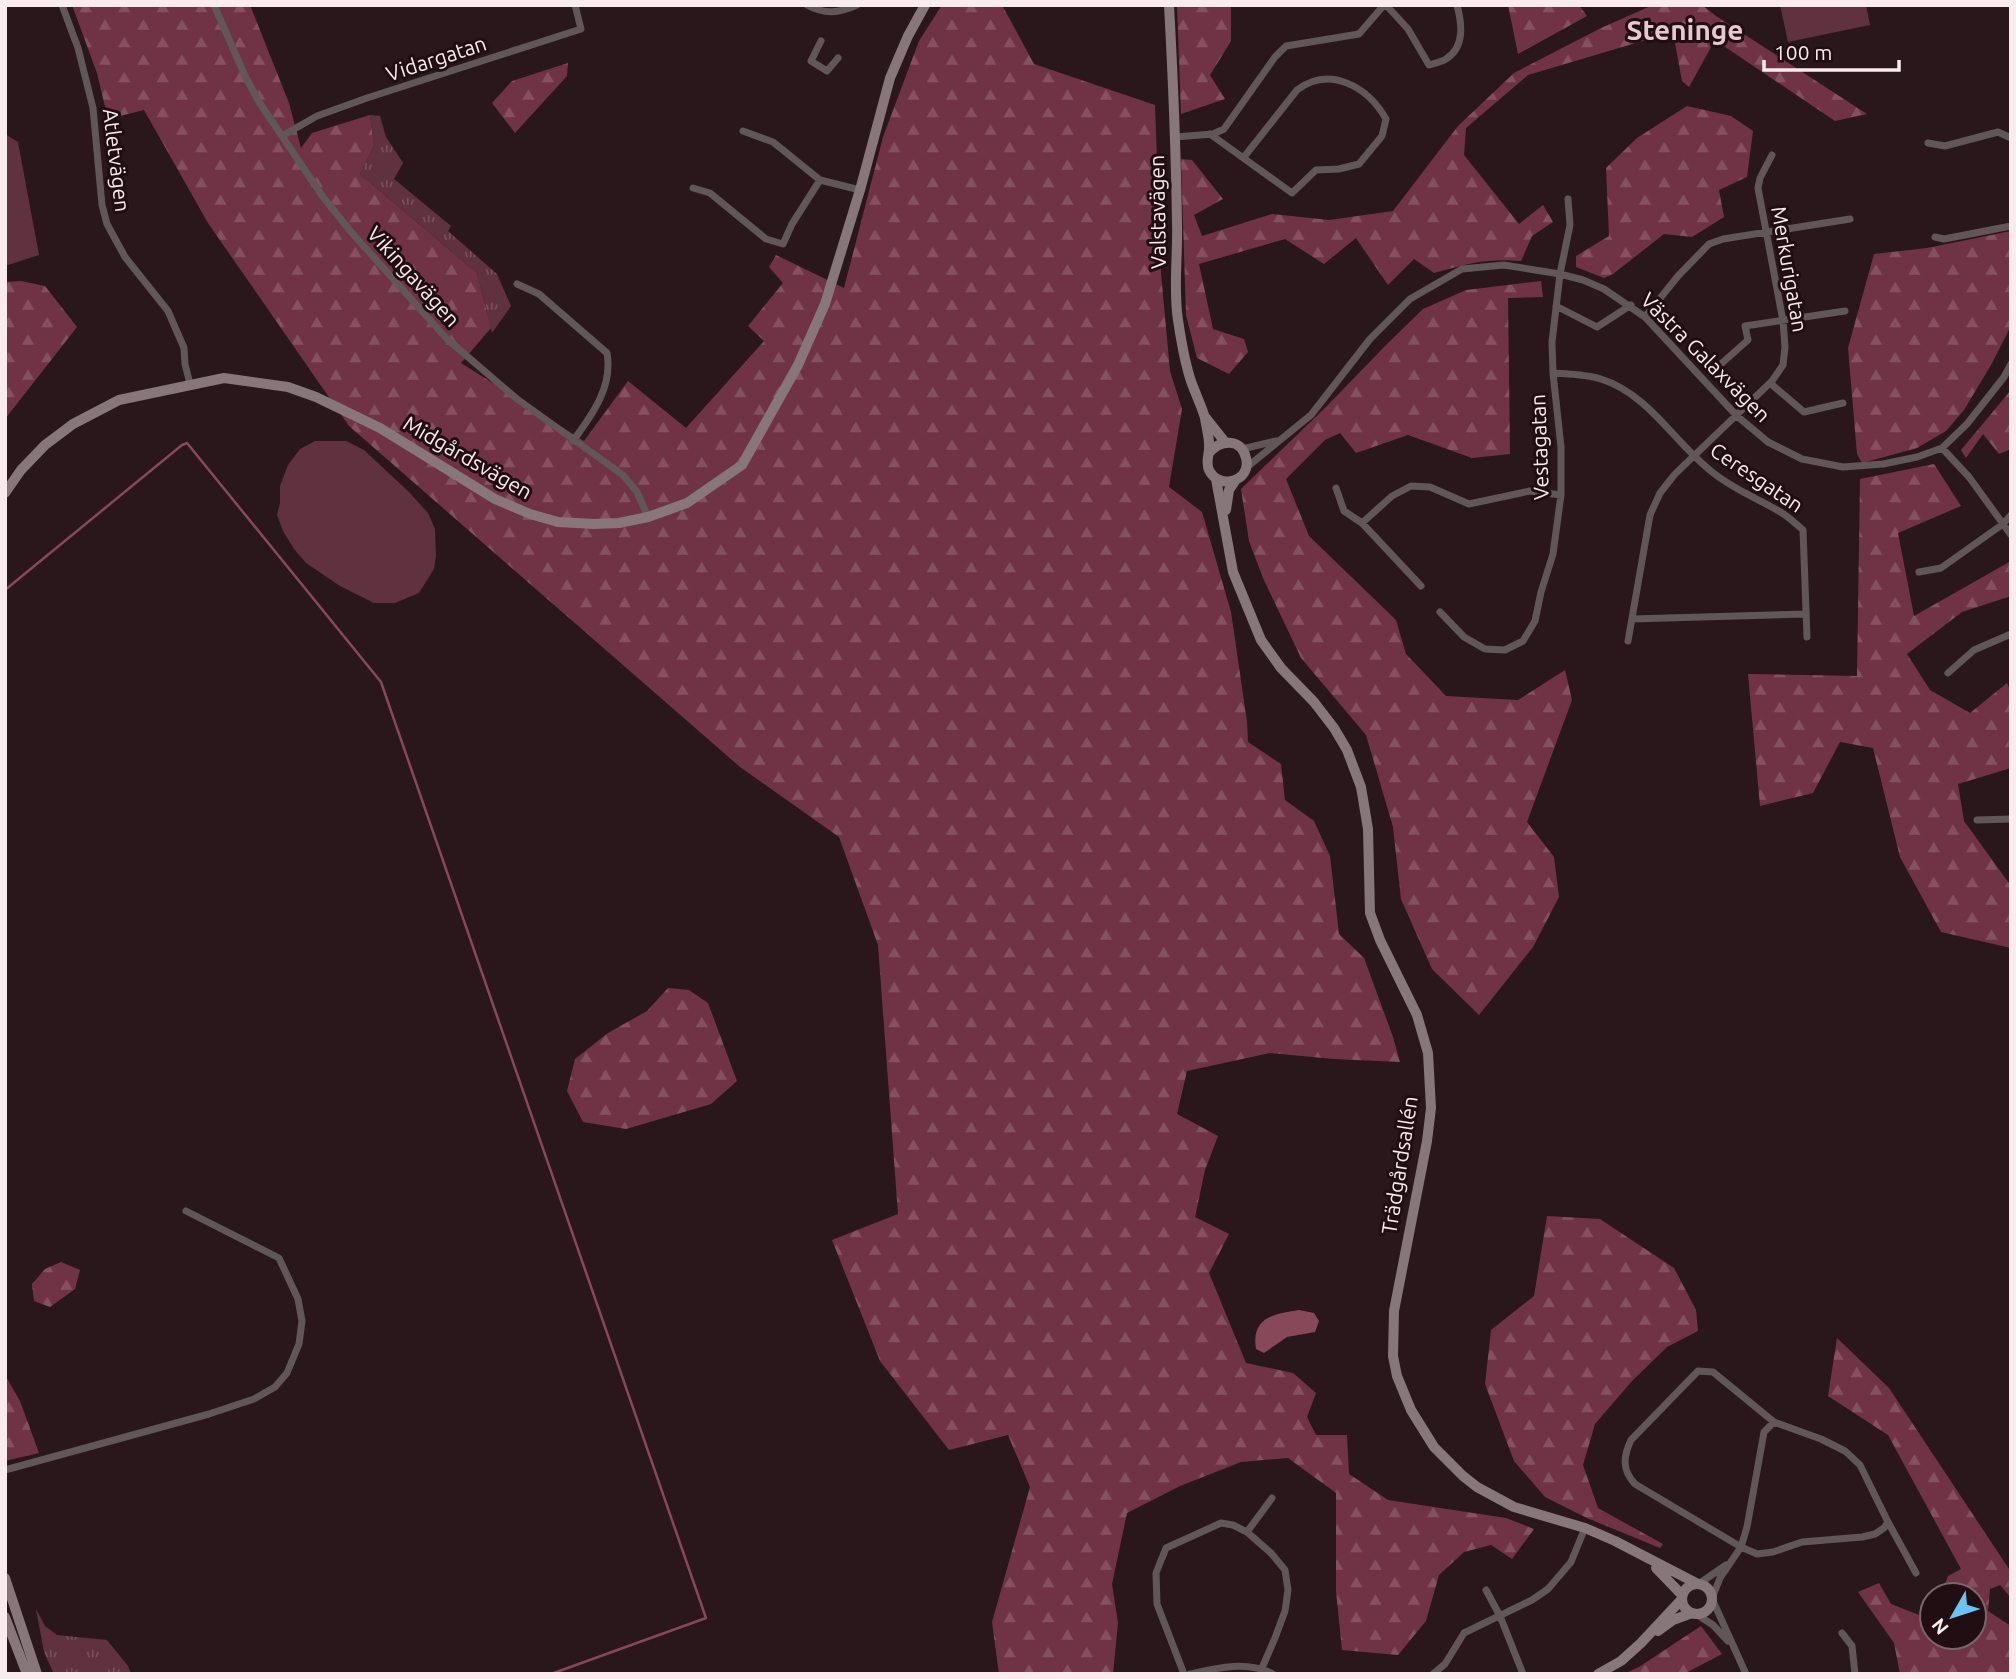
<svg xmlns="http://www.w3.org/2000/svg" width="2016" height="1679" font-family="Ubuntu,sans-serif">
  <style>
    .grass { fill: url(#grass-tufts) }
    .forest { fill: url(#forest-firs) }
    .green { fill: #60313f }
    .water { fill: #87485a }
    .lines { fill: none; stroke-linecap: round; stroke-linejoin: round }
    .stream { stroke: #87485a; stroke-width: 2.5 }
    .street { stroke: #615658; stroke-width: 7 }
    .secondary { stroke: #87767a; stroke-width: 10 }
    .labels { text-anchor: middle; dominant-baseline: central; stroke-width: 6; stroke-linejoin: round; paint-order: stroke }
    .street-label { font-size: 21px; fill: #faebef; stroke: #200e13 }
    .district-label { font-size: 28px; font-weight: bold; fill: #e5c9cf; stroke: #200e13 }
  </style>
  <defs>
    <pattern id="grass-tufts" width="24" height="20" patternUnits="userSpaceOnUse" patternTransform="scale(1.75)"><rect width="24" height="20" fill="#60313f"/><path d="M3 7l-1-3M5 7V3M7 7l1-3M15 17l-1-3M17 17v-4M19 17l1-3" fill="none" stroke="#784f5b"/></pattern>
    <pattern id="forest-firs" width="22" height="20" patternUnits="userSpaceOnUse" patternTransform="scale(1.75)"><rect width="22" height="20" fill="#703346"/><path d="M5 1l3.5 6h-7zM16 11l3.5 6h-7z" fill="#855161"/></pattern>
  </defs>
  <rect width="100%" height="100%" fill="#2a171c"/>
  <path class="grass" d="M370,115L380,116L386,137L403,163L394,179L451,226L448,231L497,274L511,306L492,333L477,273L360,174L374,146Z
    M36,1609L45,1626L57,1635L107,1640L128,1666L131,1674H54L44,1652Z"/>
  <path class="forest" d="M72,5H250L289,103L301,148L312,133L370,115L374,146L360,174L477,273L491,328L461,363L584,441L628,381L686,428L764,341L748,326L783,283L769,267L776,255L844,288L883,137L919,41L942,5H1002L1034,64L1155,105L1161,273L1170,371L1182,409L1169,487L1202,512L1231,612L1247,722L1248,742L1281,764L1285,800L1314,821L1330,856L1339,934L1364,958L1393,1037L1400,1062L1334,1059L1270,1053L1187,1071L1177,1114L1218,1136L1205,1170L1195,1217L1229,1234L1209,1273L1246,1363L1293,1373L1316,1393L1307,1417L1316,1435H1347L1349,1474L1388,1500L1506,1518L1534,1529L1512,1559L1491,1545L1464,1552L1439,1575L1426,1621L1398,1655L1342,1650L1336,1591V1493L1288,1458L1241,1462L1180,1486L1127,1513L1112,1584L1118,1623L1113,1674H999L992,1622L1030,1487L1008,1435L949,1450L880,1361L832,1240L898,1214L878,945L839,837L740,767L349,426L208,223L144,110L108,119L97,73Z
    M1177,5H1231V41L1210,75L1225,99L1181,114Z
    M1508,5H1579L1587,16L1518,54Z
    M1653,5H1702L1716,16L1867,114L1835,121L1715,40L1689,87L1682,81L1673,32L1528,75L1466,128L1464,155L1519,224L1543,205L1553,222L1532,236L1521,261C1486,258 1467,264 1434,273L1414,259L1388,285L1356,238L1324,264L1285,239L1199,264L1213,329L1244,339L1248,352L1229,374L1197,358L1186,315L1181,159L1192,160L1223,199L1194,215L1202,236L1272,214L1329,220L1393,211L1458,126L1514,73L1601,28Z
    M568,63L567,76L515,133L492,103L512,81Z
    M1687,106L1731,116L1753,131L1747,177L1719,190L1724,217L1692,237L1664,234L1613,274L1604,278L1576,267V256L1609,236L1606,168L1637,138Z
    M2011,231V326L1991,365L1964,410L1946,431L1917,448L1862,463L1857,454L1848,348L1874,254L1927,248Z
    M21,281L45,286L77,327L5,419V282Z
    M1541,281L1543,297L1508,298L1510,454L1472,458L1408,435L1356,453L1340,433L1325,440L1286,479L1309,536L1396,620L1406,654L1446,696L1518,700L1565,670L1572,700L1527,822L1554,857L1559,897L1533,947L1479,1015L1432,969L1401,899L1393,827L1366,735L1301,658L1263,578L1249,541L1241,489L1326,407L1388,343L1423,309L1466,290Z
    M2011,390V449L1999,454L1983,434L1966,458L1961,450Z
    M1934,464L1961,506L1898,533L1914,616L2011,561V596L1962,612L1907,654L1930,690L1970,713L2007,683L2011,691V768L1958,784L1964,821L2011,886V948L1941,932L1900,857L1873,748L1840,742L1813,793L1760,806L1748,674L1857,676L1860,479Z
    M668,988L689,990L708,1003L737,1081L711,1104L626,1129L583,1122L567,1091L575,1059L608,1033L647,1011Z
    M1547,1216L1600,1219L1674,1268L1696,1310L1698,1331L1667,1347L1632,1381L1595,1424L1583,1465L1598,1508L1663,1544L1660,1548L1587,1518L1545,1497L1514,1461L1485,1384L1491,1330L1534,1296Z
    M61,1262L80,1270L75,1289L50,1307L34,1301L32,1284L45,1269Z
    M1837,1338L1889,1388L2011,1572V1598L2000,1585L1990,1589L1988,1611L2011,1626V1674H1900L1894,1643L1858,1592L1879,1583L1891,1604L1932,1620V1637H1974V1595H1941L1948,1576L1961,1569L1888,1435L1828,1396Z
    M5,1375L20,1401L39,1453L5,1461Z
    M1701,1626L1722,1654L1684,1674H1624L1639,1667Z"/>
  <path class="green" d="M1780,5H1866L1870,25L1788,42Z
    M5,134L18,142L39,255L5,266Z
    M315,441H346L364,450L409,492L428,513L435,529L436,556L434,569L419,593L395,603H374L340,586L306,563L294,549L283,531L277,515L280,503V486L288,465L300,449Z"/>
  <path class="water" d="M1299,1310L1314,1313L1319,1321L1315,1332L1287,1337L1264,1353L1256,1349C1251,1317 1274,1314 1299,1310Z"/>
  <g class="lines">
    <path class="stream" d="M5,590L182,445L187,443L381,682L706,1618L551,1674"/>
    <path class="street" d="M62,5L78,48L93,108L102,205L107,224L125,257L168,311L184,348L185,364L190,384
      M214,5L246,78L259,102L323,197L352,233L447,339L517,399L623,475L637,492L648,517
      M807,5C825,15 839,13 857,5
      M1386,5L1408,29L1429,65C1434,63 1442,62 1446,59C1465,47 1462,24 1457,5
      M821,41L811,61L827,71L838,58
      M743,131L773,142L820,180
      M1210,134L1292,193L1316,170L1339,169L1359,164L1382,136L1386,119C1368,87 1330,65 1297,90L1244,157
      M282,136L317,116L367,98L581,29L575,5
      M1175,137L1213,134L1224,129L1275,57L1286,46L1359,34L1384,5
      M1928,143L1945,146L1998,132L2011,138
      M693,188L710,193L766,239L783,244L792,224L820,180L860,190
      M1935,237L1944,239L2011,226
      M517,284L539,294L607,353C613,387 592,415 573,441
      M1556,306L1597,327L1631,305
      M1645,317L1678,276L1709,244L1723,239L1850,219
      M1722,363L1748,340L1745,326L1845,311
      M1553,373C1569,374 1586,374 1601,379C1651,395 1676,446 1716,475C1737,491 1761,500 1782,513C1790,518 1797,525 1803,530L1807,637
      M1770,383L1804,412L1843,403
      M1942,448L1969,477L2011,535
      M1242,449L1276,441
      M1247,467L1311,415L1370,339L1410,299L1462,269L1504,265L1560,274L1583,280L1604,289L1645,317L1737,416L1768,442L1802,459L1843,467L1883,464L1917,457L1942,448L1967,424L2004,377L2011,364
      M1336,488L1344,511L1362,523L1392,496L1411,486L1430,487L1469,504L1530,491L1561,495
      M1362,523L1421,586
      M1919,572L1941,568L2003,524L2011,515
      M1440,612L1464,637L1485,649L1505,650L1523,641L1535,621L1541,592L1553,554L1561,495V447L1553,373L1552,342L1560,274L1570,225L1568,199
      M1632,619L1806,614
      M1628,641L1650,515L1660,493L1675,474L1772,381L1783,365L1785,347L1783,321L1758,188L1760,178L1772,155
      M1948,673L1974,650L2011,634
      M1977,820L2011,819
      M1698,1371L1713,1372L1774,1422L1821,1439L1845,1451L1860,1465L1888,1522L1884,1528L1875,1534L1862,1537L1802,1542L1773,1552L1757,1554L1741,1547L1635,1484C1622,1470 1623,1457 1631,1440Z
      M5,1470L209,1414L254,1399L275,1387L287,1373L299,1344L302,1321L298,1299L279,1258L186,1211
      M1888,1522L1916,1573
      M1247,1532L1272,1498
      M1700,1583L1726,1565
      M1486,1590L1500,1616L1523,1674
      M1713,1596L1720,1578L1741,1547L1747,1527L1764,1432L1774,1422
      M1713,1601L1746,1674
      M1696,1614L1713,1625L1728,1641
      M1842,1633L1852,1646L1855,1674
      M1184,1674L1157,1604L1156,1573L1166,1548L1221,1523L1233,1525L1247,1532L1271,1553L1285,1570L1288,1590L1285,1611L1275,1638L1262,1668
      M1190,1674C1216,1668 1247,1660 1273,1674
      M1433,1674L1445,1664L1464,1633L1532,1600L1548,1589L1571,1562L1585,1528"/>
    <path class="secondary" d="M1169,5C1173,78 1176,151 1177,224C1178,256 1173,289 1178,320C1181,340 1184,359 1190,378C1194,391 1201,404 1205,418C1206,426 1209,436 1209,444C1210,453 1205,462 1209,470C1219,491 1252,481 1246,458C1241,437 1220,440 1209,453
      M1206,418L1225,442
      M1216,479L1233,572L1261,640L1281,668L1314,702L1334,728L1347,750L1361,787L1368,829L1370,913L1380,940L1417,1015L1428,1053L1431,1108L1427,1141L1394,1311L1393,1356L1397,1376L1411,1410L1434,1447L1463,1476L1477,1487L1514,1507L1585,1528L1615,1541L1696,1583
      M5,493L21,470L45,445L73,424L119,400L224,378L288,387L316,397L380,428L495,499L530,514L558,522L594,524L619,523L648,517L687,503L742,465L798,365L825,304L860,190L890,78L908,36L925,5
      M1226,510L1229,490L1235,481
      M1656,1568L1682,1595
      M5,1578L37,1674
      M1682 1599a15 15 0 1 1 30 0a15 15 0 1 1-30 0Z
      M5,1617L27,1674
      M1658,1631L1673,1620L1692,1613
      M1598,1674L1621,1661L1641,1643L1682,1599"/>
  </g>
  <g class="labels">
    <g class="street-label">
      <text transform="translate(436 58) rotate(-18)">Vidargatan</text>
      <text transform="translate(117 160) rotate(83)">Atletvägen</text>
      <text transform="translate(1157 212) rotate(-91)">Valstavägen</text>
      <text transform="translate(1790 269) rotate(80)">Merkurigatan</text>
      <text transform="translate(414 276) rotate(48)">Vikingavägen</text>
      <text transform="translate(1706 357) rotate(45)">Västra Galaxvägen</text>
      <text transform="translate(1539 447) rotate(-92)">Vestagatan</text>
      <text transform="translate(468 457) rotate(30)">Midgårdsvägen</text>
      <text transform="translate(1757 477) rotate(34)">Ceresgatan</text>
      <text transform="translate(1399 1165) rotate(-81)">Trädgårdsallén</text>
    </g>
    <g class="district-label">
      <text x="1685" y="29">Steninge</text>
    </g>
  </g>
  <rect width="2016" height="1679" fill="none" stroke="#faebef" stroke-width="14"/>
  <g transform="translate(1953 1616) rotate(231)"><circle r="33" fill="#200e13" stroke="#77666b" stroke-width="2"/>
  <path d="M0-5L12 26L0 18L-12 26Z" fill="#68c4f0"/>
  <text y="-10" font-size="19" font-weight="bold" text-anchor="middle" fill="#faebef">N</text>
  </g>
  <path d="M1764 60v10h135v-10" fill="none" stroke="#faebef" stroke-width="3.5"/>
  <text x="1774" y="60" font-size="21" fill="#faebef" stroke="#200e13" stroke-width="5" paint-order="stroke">100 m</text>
</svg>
